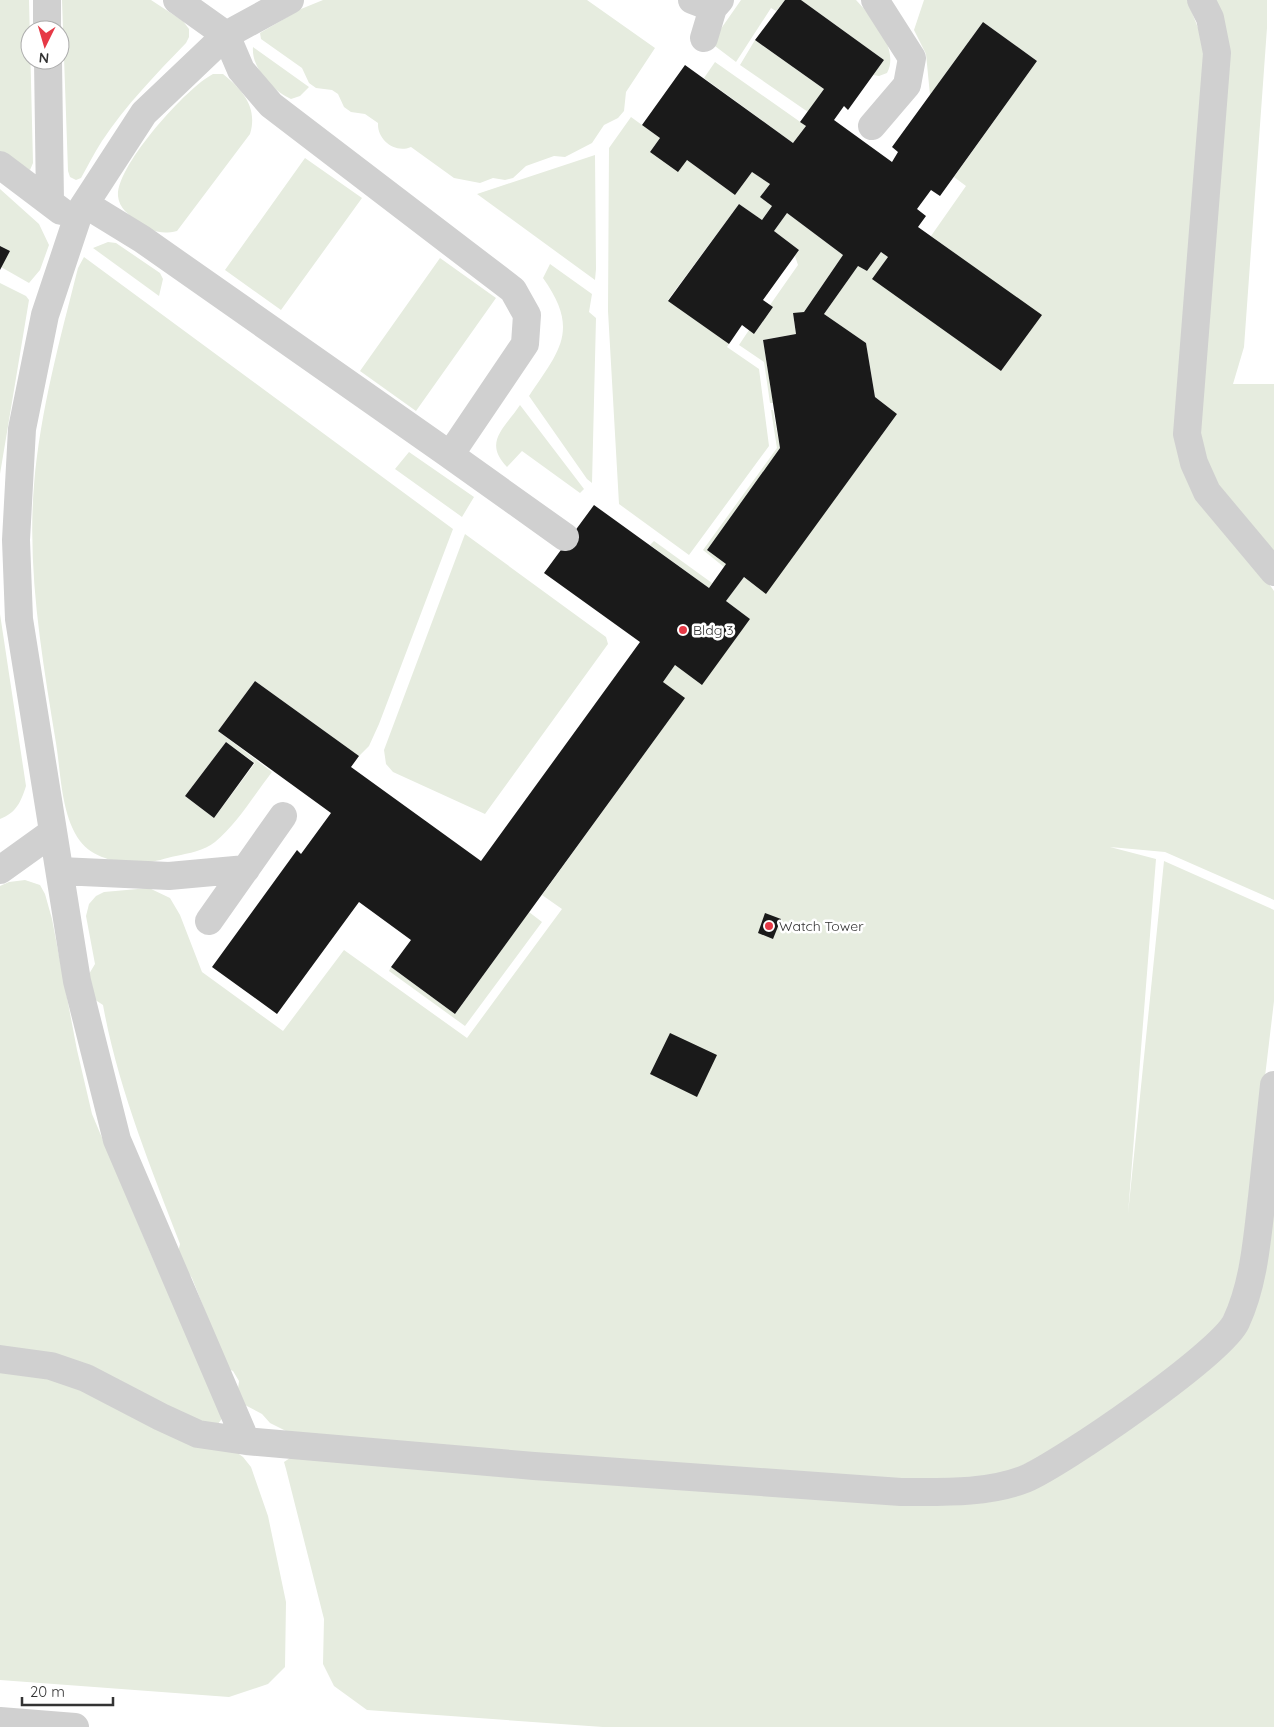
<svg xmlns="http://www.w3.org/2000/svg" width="1274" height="1727" font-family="Quicksand,sans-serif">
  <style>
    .green { fill: #e6ecdf; fill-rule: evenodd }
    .building { fill: #1a1a1a }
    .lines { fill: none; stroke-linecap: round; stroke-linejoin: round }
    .minor { stroke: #d0d0d0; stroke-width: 28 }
    .poi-dot { fill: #e63946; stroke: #fff; stroke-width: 2 }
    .labels { text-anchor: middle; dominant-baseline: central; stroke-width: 5; stroke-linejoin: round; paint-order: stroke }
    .poi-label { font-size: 14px; fill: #333; stroke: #fff; text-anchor: start }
  </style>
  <rect width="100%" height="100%" fill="#fff"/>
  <path class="green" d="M0,0H29L33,163L30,170L0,152Z
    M62,0H151L183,21L189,29V37L186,43C156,74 126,105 102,141C94,153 88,166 81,178L76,180L70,177L68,171Z
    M323,0H587L655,48L626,92L624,111L618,118L604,125L592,143L565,157L554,156L526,166L513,178L505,180L493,178L480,183L454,178L411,147C395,154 377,140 378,123L365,114L351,112L344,107L338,94L332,90L316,88L309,83L302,68L261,39L260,33L301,9Z
    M741,0H785L776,11L771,8L736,62L711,43Z
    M801,0H856C872,17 900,49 887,73L879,76L873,75L884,60Z
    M924,0H1187L1206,48L1180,415L1260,571L1274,591V900L1165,852L1110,847L1156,859L1128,1214L1164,861L1274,910V1001L1242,1270L1230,1305L1209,1341L1077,1437L1000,1477L912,1484L296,1436L270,1423L262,1414L245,1405L238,1389L239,1381L233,1371L228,1369L192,1278L177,1256L180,1244C150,1165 118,1088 103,1005L94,999L89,974L95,964L86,916L89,904L96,896L104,892L149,888L170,898L180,915L202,972L283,1031L344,950L467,1038L562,909L542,895L684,699L663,682L675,665L702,684L750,619L726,601L744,577L766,593L897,414L875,397L866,343L824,314L858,266L867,271L881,252L888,257L873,279L1001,371L1041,316L931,236L966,186L954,177L1037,61L983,22L930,95L926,54L914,30Z
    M1209,0H1267V28L1244,347L1233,384H1274V563L1210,483L1197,426Z
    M755,40L824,89L808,112L740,65Z
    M253,47L309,87L300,96L291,99C273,91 251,68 253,47Z
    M715,62L806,126L793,143L704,78Z
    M213,74H223C243,90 258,108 250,134L177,231C160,235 152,231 138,222C129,215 119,208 118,196C116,166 187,87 213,74Z
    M631,117L660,138L650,152L687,160L735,195L752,172L770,184L761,197L772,206L762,220L739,204L668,300L729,344L727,347L759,369L769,446L689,555L619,504L608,311L609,148Z
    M595,155L596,269L595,280L477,194Z
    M305,158L362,198L281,310L225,270Z
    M0,189L39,224L49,245L40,270L29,283L1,267L9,251L0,246Z
    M787,213L843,255L804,312L793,314L796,334L763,340L773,403H770L764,362L739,345L749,330L754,334L773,307L770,305L798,265L795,256L799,250L774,231Z
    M108,242L116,243L160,273L163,279L159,296L93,248Z
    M84,257L453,529L379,724L369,746L359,756L255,681L218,731L272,772C254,795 237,824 215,842C204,851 189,853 176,856C166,858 155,862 144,863C124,865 93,859 80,841C61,815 61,774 56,743C42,657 27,572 34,485C40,412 60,339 78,268ZM226,742L255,763L214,818L185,796Z
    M440,258L496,298L416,411L360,371Z
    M550,264L592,294L589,312L596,318L592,483L587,479L529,396C560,350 580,330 543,278Z
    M0,283L26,296L29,300L0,474Z
    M520,405L584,489L580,493L522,451L507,467C483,442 504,429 520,405Z
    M771,410H773L780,448L707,550L726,564L724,567L703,550L777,448Z
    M409,452L474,497L462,517L395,469Z
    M465,534L606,637L608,644L485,814L393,772L386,764L384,750Z
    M654,541L712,583L709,588L650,545Z
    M0,614L26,786C21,802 16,813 0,819Z
    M25,880L40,885L45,894L52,919L77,1050L92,1114L150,1252L223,1417L218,1424L212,1426L0,1351V886L9,882Z
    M529,912L542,922L465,1026L389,971L391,967L455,1014Z
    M1274,1161V1727H603L367,1710L334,1686L323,1664L324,1619L286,1469L284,1462L290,1458L984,1497L1225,1349Z
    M0,1369L47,1374L232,1449L243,1457L251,1467L268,1516L286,1602L285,1667L268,1684L229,1697L0,1680Z"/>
  <path class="building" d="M785,0H801L884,60L848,110L844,106L834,120L892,162L898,152L892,147L983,22L1037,61L940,196L931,190L917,209L926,216L918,227L1042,315L1001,371L872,279L888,257L881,252L867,271L858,266L824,314L866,343L875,397L897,414L766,594L744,577L726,601L750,619L702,685L675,665L663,682L685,698L455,1014L391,967L411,940L359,902L277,1014L212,967L297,850L301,854L331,813L218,731L255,681L359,756L351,767L481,861L640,642L544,573L594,505L709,588L726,564L707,550L780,448L763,340L796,334L793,313L804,312L843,255L787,213L774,231L799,250L763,300L773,307L754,334L742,325L729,344L668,301L739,204L762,220L772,206L760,197L770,184L752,172L735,195L687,160L678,172L650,152L660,138L642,125L685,65L793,143L806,126L800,122L824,89L755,40Z
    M0,246L10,251L0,270Z
    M226,742L254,763L214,818L185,796Z
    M765,913L781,919L773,939L758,933Z
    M670,1033L717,1055L697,1097L650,1074Z"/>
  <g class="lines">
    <path class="minor" d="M47,0V30
      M692,0L713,8L720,0
      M1201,0L1210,18L1217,53L1187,434L1194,463L1207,492L1274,572
      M704,38L713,8
      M48,60L50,202
      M872,126L907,85L912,58L875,0
      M0,165L61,211
      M85,204L142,239L450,455L525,344L527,315L513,290L271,105L241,70L226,35L177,0
      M450,455L565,537
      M0,870L53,832
      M60,871L169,876L246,869
      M209,921L283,816
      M0,1359L51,1366L86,1378L161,1417L198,1434L246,1441L534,1466L901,1492C941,1492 987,1494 1025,1479C1061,1464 1221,1354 1236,1322C1254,1284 1257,1239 1262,1197C1266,1160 1270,1122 1274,1085
      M246,1441L117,1140L77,981L19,619L16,540L22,429L45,315L79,213L144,113L226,35L290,0
      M0,1721L75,1727"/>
  </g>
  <g class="poi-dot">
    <circle cx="683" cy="630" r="5"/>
    <circle cx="769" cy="926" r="5"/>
  </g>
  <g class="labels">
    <g class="poi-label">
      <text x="693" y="630">Bldg 3</text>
      <text x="779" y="926">Watch Tower</text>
    </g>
  </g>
  <g transform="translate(45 45) rotate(185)"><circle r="24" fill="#ffffff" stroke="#adadad"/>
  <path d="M0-4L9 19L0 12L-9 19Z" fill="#e63946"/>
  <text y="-8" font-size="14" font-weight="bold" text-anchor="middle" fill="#333333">N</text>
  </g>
  <path d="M22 1697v8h91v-8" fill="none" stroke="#333333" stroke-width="2.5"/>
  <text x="30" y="1697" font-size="15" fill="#333333" stroke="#ffffff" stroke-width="4" paint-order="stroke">20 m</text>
</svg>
